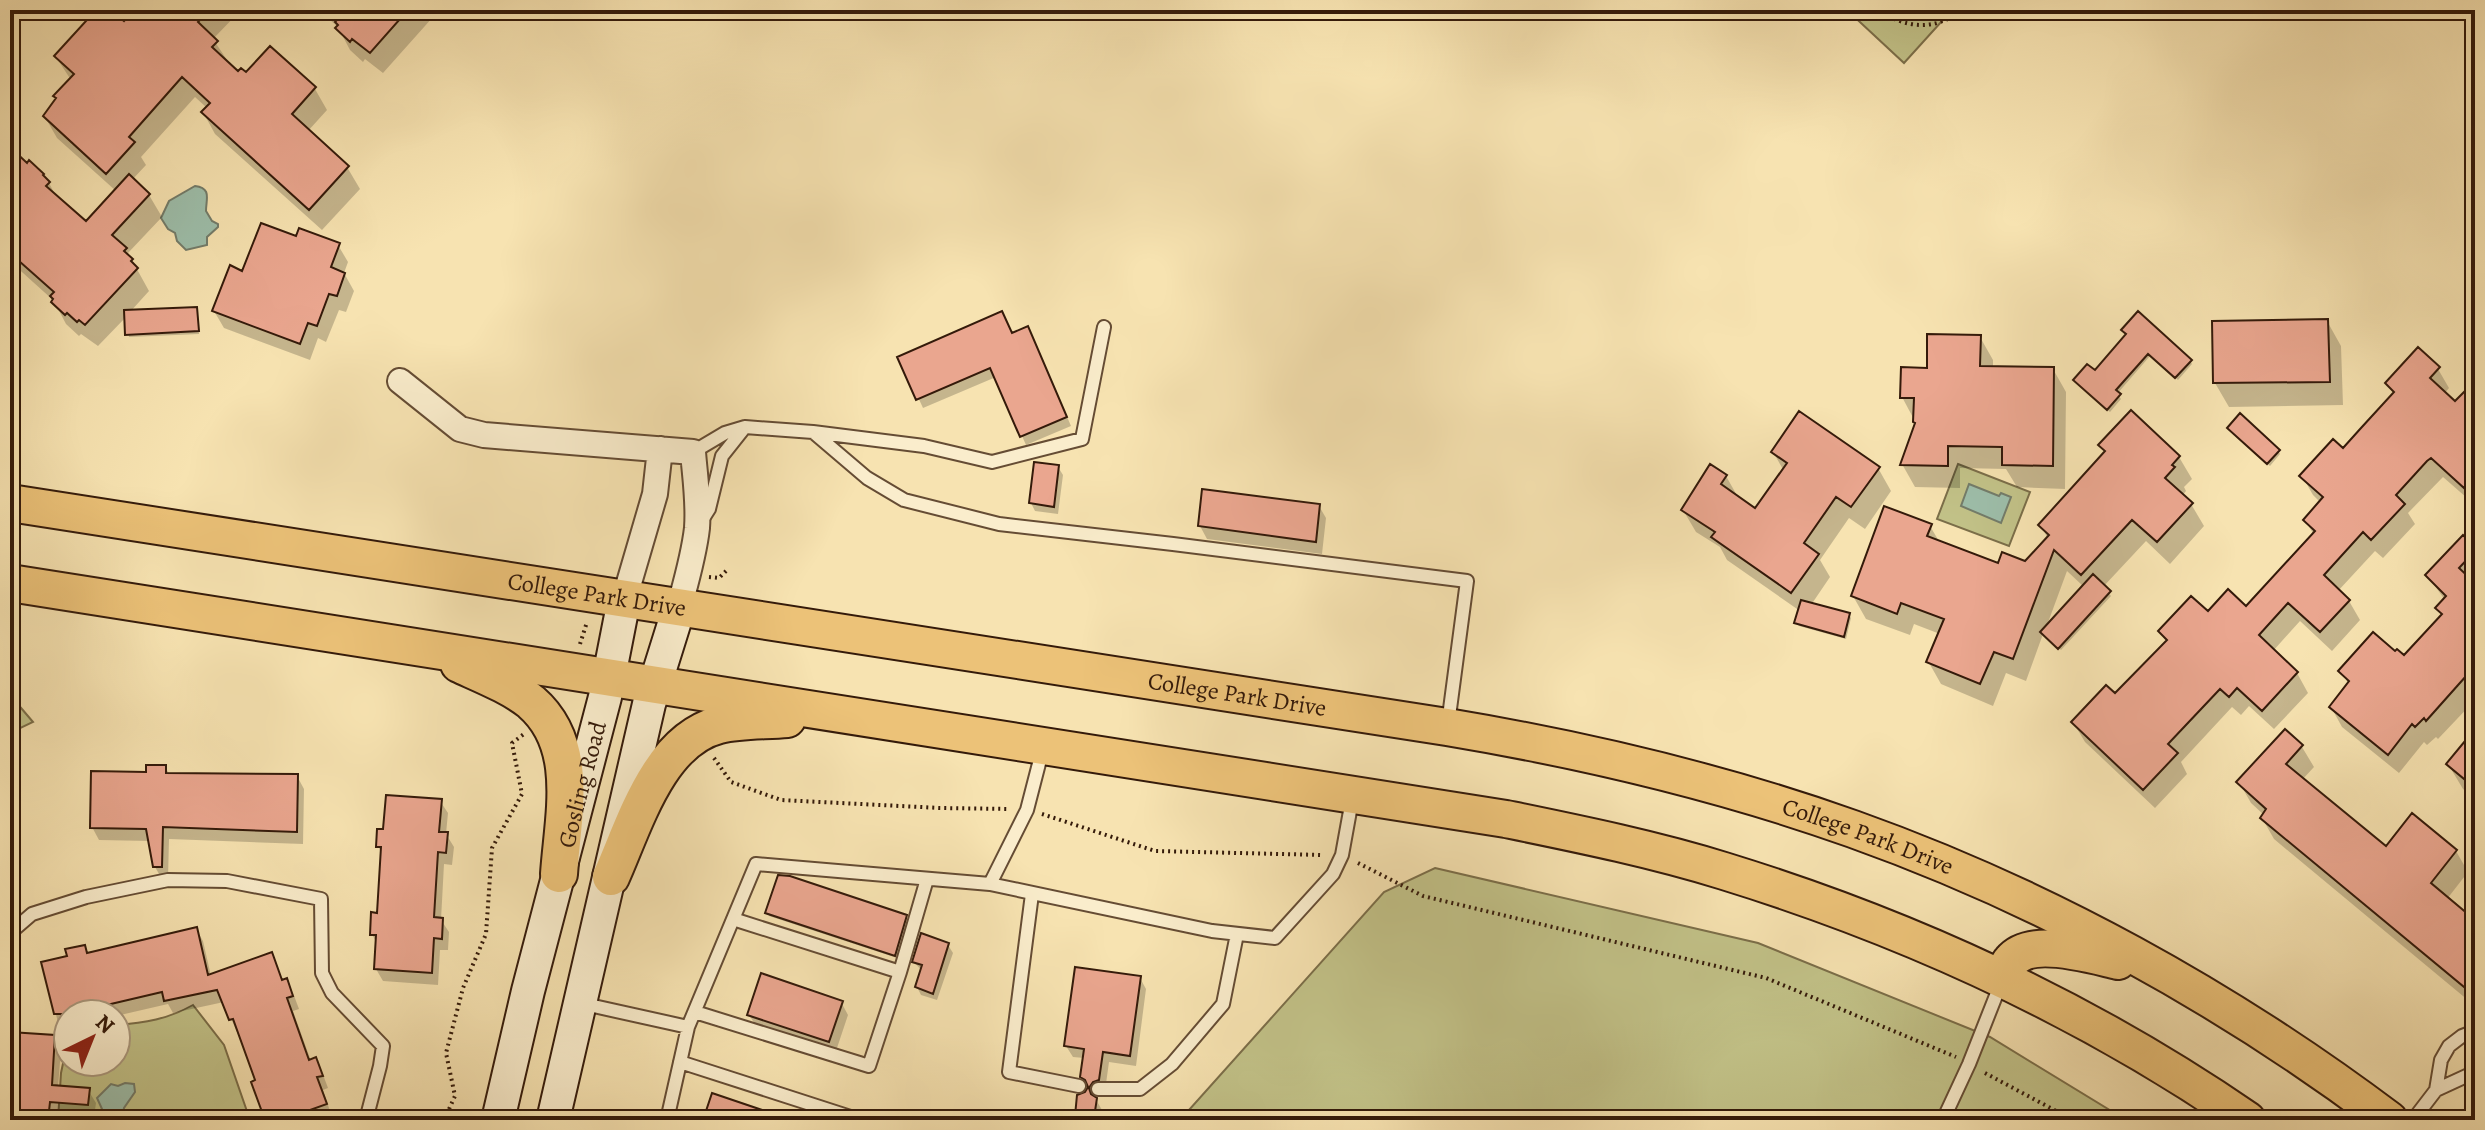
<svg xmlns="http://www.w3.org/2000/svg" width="2485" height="1130" font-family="Alegreya,serif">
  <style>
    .green { fill: #c2c288; stroke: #7b6e49; stroke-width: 2 }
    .water { fill: #9dbeaa; stroke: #737c6a; stroke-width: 2 }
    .shadow { fill: #0003; fill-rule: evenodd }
    .building { fill: #eaa68f; stroke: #341a0a; stroke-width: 2 }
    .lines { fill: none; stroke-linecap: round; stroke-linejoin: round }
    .lane-casing { stroke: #654c34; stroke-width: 16 }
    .street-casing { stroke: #654c34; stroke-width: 28 }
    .secondary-casing { stroke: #341a0a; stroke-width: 36 }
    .primary-casing { stroke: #341a0a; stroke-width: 40 }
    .path { stroke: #341a0a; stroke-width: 4; stroke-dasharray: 2 4; stroke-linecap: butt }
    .lane { stroke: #faedcc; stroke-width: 12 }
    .street { stroke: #faedcc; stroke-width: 24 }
    .secondary { stroke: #faedcc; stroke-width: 32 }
    .primary { stroke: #ecc278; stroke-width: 36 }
    .labels { text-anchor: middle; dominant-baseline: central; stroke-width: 7; stroke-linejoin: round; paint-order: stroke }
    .street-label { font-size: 24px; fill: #341a0a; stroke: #faedcc }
  </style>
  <rect width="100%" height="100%" fill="#f7e3b1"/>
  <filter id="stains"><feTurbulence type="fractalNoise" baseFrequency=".0025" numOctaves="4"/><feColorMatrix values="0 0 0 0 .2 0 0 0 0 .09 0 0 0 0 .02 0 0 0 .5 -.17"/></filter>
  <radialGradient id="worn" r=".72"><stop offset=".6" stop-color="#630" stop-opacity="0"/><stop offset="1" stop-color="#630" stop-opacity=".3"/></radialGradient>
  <path class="green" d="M1847,10H1952L1904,63Z
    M1958,464L2030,492L2009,546L1937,519Z
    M10,695L33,722L10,733Z
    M1435,868L1758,943L1990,1037L2126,1120H1180L1384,892Z
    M193,1005L224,1045L250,1120H58L61,1073L68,1040V1062H116V1025C145,1023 168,1019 193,1005Z"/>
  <path class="water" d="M195,186C212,188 206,199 206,211L212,221L218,224V227L207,237V245L186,250L177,241L175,233L168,229L161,218L169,201Z
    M1969,484L1999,496L2001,493L2011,497L2001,523L1961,506Z
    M125,1083L134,1084L135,1092L124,1108L122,1120H100L102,1109L97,1098L111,1084L118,1086Z"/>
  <path class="shadow" d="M10,10H24L10,25Z
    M99,10H108L124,24L137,10H241L213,39L229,63L238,74L246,75L270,49L315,89L327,110L308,131L347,167L360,189L322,230L215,134L203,112L207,108L195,97L141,157L146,165L132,180L149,195L162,217L128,253L149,291L130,312L196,309L199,334L129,337L126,317L98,346L81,334L79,336L66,324L54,301L12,263L10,265V153L49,183L58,200L86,224L116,191L57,138L45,117L71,80L56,57Z
    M319,10H430L433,17L383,73L365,59L363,62L350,50L338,27Z
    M338,245L348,262L344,273L354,291L346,312L339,310L326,342L318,338L310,360L224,328L214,311L244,273Z
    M2327,321L2341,346L2343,405L2229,407L2215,383Z
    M2123,330L2190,361L2192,364L2178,380L2150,356L2117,394L2121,399L2110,412L2078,384L2095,373L2127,336Z
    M1012,335L1033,337L1071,426L1026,445L996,377L923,408L900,358Z
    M1980,337L1993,360V368L2053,369L2066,392L2065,489L2017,487L2006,469L1960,468V488L1915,487L1902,464L1917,425L1902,397L1929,370Z
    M2438,369L2449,388L2444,394L2455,404L2475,402V505L2443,477L2408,513L2415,524L2383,558L2375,551L2338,591L2349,601L2360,620L2332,651L2300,621L2273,651L2297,673L2308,693L2274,729L2249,706L2241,715L2232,707L2181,762L2187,774L2155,808L2085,742L2073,722L2115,696L2167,643L2160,632L2208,614L2246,609L2314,535L2305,520L2321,503L2313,495L2302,476L2343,451L2394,395L2387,383Z
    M2232,431L2278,451L2280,454L2270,466Z
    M2101,445L2179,457L2192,479L2184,487L2186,491L2182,496L2191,504L2204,526L2170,564L2146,541L2103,587L2111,596L2061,650L2043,634L2026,681L2006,673L1993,706L1941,684L1928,661L1940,634L1914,624L1910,635L1866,619L1853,596L1930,526L1940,543L1999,565L2025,563L2048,539L2041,525L2106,453ZM2067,571L2084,587L2046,628Z
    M1773,452L1878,468L1891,491L1865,529L1849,518L1820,560L1830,577L1811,605L1849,615L1851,618L1846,639L1799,626L1797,623L1800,611L1727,560L1720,547L1696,532L1683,510L1726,476L1739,499L1756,511L1784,471Z
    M1058,467L1063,475L1058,514L1035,511L1031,503Z
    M1319,506L1326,518L1322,554L1207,539L1200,526Z
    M2475,549V700L2438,739L2436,737L2427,745L2424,742L2399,773L2342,727L2331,707L2349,685L2341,671L2404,658L2443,617L2437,608L2445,600L2427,575Z
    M2302,747L2314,767L2302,780L2386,849L2456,851L2468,872L2447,899L2475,922V1006L2274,839L2262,818L2264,815L2251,803L2239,782Z
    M2475,752V799L2463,789L2448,764Z
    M165,767L170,775L297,776L304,789L303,844L169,839L168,879H162L155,867L150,841L99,840L92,827L148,774Z
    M440,801L448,813L446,834L454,847L452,865L444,864L441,920L449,932L448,950H440L438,985L383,981L376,969L377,944L372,934L379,915L383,855L378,846L385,831Z
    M10,848L15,858L10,865Z
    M768,912L906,917L908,920L897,958L769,916Z
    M196,929L203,941L211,976L271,954L283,981L286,980L293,993L299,1009L293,1011L311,1061L315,1060L322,1072L328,1088L323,1090L332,1117L323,1120H271L258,1081L224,1002L173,1013L168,1004L116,1016V1014H68V1035H65L58,1023L44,963L69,958L84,947L88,955Z
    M948,945L953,953L937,1000L921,995L917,987L922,971L914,962Z
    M1140,978L1146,989L1136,1066L1109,1062L1105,1091L1099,1092L1095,1098L1102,1110L1101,1120H1079L1077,1115L1089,1089L1082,1077L1084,1058L1073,1057L1066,1046Z
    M841,1002L848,1015L835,1054L757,1027L749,1015Z
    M10,1034L54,1037L61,1050L58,1087L88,1090L96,1103L94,1117L56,1114L55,1120H10Z
    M154,1110L191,1120H152Z"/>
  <path class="building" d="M96,10H111L124,21L134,10H209L198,22L218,41L212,47L238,71L241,68L246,72L270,46L316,87L292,114L349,166L309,210L201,112L210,103L182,77L129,137L135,142L106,174L43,116L56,98L53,96L74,74L54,56Z
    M346,10H408L370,53L352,39L350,42L335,28L338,25L335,22Z
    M10,147L27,163L29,160L44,174L43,175L50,182L46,186L86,221L129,174L150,194L112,235L127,248L124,251L133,259L131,261L138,268L85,325L79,320L77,322L67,313L65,315L51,302L53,299L50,296L54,292L10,253Z
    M261,223L296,236L299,228L340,243L331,267L345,273L337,296L329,294L317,326L308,323L300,344L212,311L230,265L242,271Z
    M197,307L199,331L125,335L124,310Z
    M1002,311L1012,333L1028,326L1067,417L1020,437L990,368L916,400L897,357Z
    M2138,311L2192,360L2175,378L2148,354L2116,390L2121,394L2107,410L2073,380L2087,364L2095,370L2126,334L2121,330Z
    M2328,319L2330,382L2213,383L2212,321Z
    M1927,334L1981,335L1980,366L2054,367L2053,466L2002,465V447L1948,446V466L1900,465L1915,423L1913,422L1914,398H1900L1901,367L1927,368Z
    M2418,347L2440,367L2430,378L2455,401L2466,390L2475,399V475L2464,488L2431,458L2427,461L2396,495L2405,504L2371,540L2363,532L2324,575L2350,600L2320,632L2288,603L2259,635L2298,672L2262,711L2237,688L2229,697L2220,689L2168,744L2178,753L2143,790L2071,722L2106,685L2115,693L2167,640L2158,631L2191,596L2208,611L2228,589L2246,606L2315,531L2303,520L2323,497L2299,476L2333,439L2343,448L2361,428L2394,392L2385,383Z
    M2131,410L2180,456L2172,465L2175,467L2165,478L2193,503L2157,542L2132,520L2081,575L2054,550L2013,659L1994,652L1980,684L1926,662L1944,619L1901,603L1897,614L1851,596L1884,506L1932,524L1927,536L1998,563L2002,552L2025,561L2049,535L2038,525L2105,451L2098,445Z
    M1799,411L1880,467L1851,507L1836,497L1804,543L1819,554L1791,593L1711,537L1715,532L1681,510L1710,464L1727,475L1721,484L1755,508L1787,463L1771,452Z
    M2240,413L2280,450L2267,464L2227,428Z
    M1034,462L1059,465L1054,507L1029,503Z
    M1202,489L1320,504L1316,542L1198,526Z
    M2463,535L2475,547V551L2459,568L2475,583V666L2426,721L2424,718L2415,727L2412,724L2388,755L2329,707L2349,681L2338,671L2373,632L2395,651L2397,649L2404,655L2442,614L2435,608L2446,596L2425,575Z
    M2093,574L2111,591L2058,649L2040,632Z
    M1801,600L1850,613L1844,637L1794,623Z
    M2285,729L2303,745L2286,764L2386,846L2412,813L2457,850L2431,883L2475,920V996L2260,818L2266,809L2236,782Z
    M2465,741L2475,750V788L2446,764Z
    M146,765H166V773L298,774L297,832L163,827L162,867H153L146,829L90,828L91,771L146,772Z
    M386,795L442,799L439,832H448L446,853L438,852L434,917L443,918L442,939L434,938L432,973L374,969L376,935H370L371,912L377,913L381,847H376L377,829H383Z
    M778,875L790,876L907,915L895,956L765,913Z
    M197,927L208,975L272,952L282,980L287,978L293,996L287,998L309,1060L316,1057L323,1076L317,1077L327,1104L282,1120H265L251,1082L255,1080L233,1019L229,1020L217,990L164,1001L162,992L98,1007L100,1014H54L41,962L67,956L65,949L85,945L87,953Z
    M921,933L949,943L933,994L915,987L922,965L912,962Z
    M1075,967L1141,976L1130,1056L1103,1052L1099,1080L1093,1082L1089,1088L1091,1094L1097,1098L1094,1118L1075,1116L1077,1095L1085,1092L1088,1087L1085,1080L1080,1077L1084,1049L1064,1046Z
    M761,973L843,1001L829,1042L747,1015Z
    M10,1032L55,1035L52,1085L90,1088L88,1105L50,1102L48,1120H10Z
    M712,1093L783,1117L782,1120H703Z"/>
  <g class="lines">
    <defs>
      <path id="lane" d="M813,432L924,446L992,462L1082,439L1104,327
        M693,452L725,433L745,427L813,432L867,478L904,500L999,524L1173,544L1467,581L1448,724
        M702,520L709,509L722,456L745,427
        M990,884L1027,810L1043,748
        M1032,894L1009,1072L1079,1086
        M733,919L900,972L927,879
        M10,933L32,914L86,897L168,880L227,881L321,899L322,973L332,993L383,1046L380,1066L366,1120
        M580,1003L688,1027L756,864L990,884L1212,931L1275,938L1333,874L1342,855L1352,800
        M695,1012L869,1066L900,972
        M680,1062L860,1120
        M1098,1089H1140L1172,1064L1223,1004L1237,934
        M2436,1090L2475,1072
        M667,1120L688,1027
        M1943,1120L1969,1064L2001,983
        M2413,1120L2436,1090L2441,1060L2449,1046L2462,1036L2475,1031"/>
      <path id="street" d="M400,381L460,429L484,435L693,452C695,477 699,502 697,528C694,555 686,582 679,608
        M624,600L655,494L660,449"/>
      <g id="secondary">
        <path id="s1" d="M498,1120L528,991L605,697L624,600"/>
        <path d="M553,1120L649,704L679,608"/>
      </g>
      <g id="primary">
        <path id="s2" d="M10,503L1447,727C1585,750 1721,782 1853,829C2044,897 2227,998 2389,1120"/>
        <path d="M10,583L1506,819C1579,834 1653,849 1724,871C1909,928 2087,1010 2247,1120"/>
        <path d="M459,664C483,675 511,686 531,702C581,745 563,816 559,874"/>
        <path d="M611,877C634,826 658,740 719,725C740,720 765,721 787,719"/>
        <path d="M2003,978C2005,973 2007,965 2011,961C2031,936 2092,955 2118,961"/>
      </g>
    </defs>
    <use href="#lane" class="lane-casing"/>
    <use href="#street" class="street-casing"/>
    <use href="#secondary" class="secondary-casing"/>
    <use href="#primary" class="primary-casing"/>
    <path class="path" d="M1878,10C1907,29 1935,31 1962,10
      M709,577L719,578L728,569
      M580,644L587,622
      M714,758L731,782L781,800L940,808L1010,809
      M1042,814L1155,851L1323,855
      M1358,863L1423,896L1766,978L1956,1057
      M1985,1073L2073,1120
      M444,1120L455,1096L446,1053L463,988L486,934L492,848L522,794L512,743L524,734"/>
    <use href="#lane" class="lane"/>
    <use href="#street" class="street"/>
    <use href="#secondary" class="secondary"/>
    <use href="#primary" class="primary"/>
  </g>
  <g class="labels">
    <g class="street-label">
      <text stroke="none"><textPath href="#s2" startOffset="594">College Park Drive</textPath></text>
      <text stroke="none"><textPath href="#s2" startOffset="1242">College Park Drive</textPath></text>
      <text stroke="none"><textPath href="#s1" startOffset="346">Gosling Road</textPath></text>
      <text stroke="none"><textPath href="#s2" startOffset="1890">College Park Drive</textPath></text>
    </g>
  </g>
  <rect width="2485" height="1130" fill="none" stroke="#f7e3b1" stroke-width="40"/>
  <rect x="12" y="12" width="2461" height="1106" fill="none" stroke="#341a0a" stroke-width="4"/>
  <rect x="20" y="20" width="2445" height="1090" fill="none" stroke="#341a0a" stroke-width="2"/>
  <g transform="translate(92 1038) rotate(43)"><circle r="38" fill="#faedcc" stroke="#ab997e" stroke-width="2"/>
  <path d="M0-6L14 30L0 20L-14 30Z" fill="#8f2418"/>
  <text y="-12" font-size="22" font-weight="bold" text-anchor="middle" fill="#341a0a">N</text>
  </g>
  <rect width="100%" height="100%" filter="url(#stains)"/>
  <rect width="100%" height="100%" fill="url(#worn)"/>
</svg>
